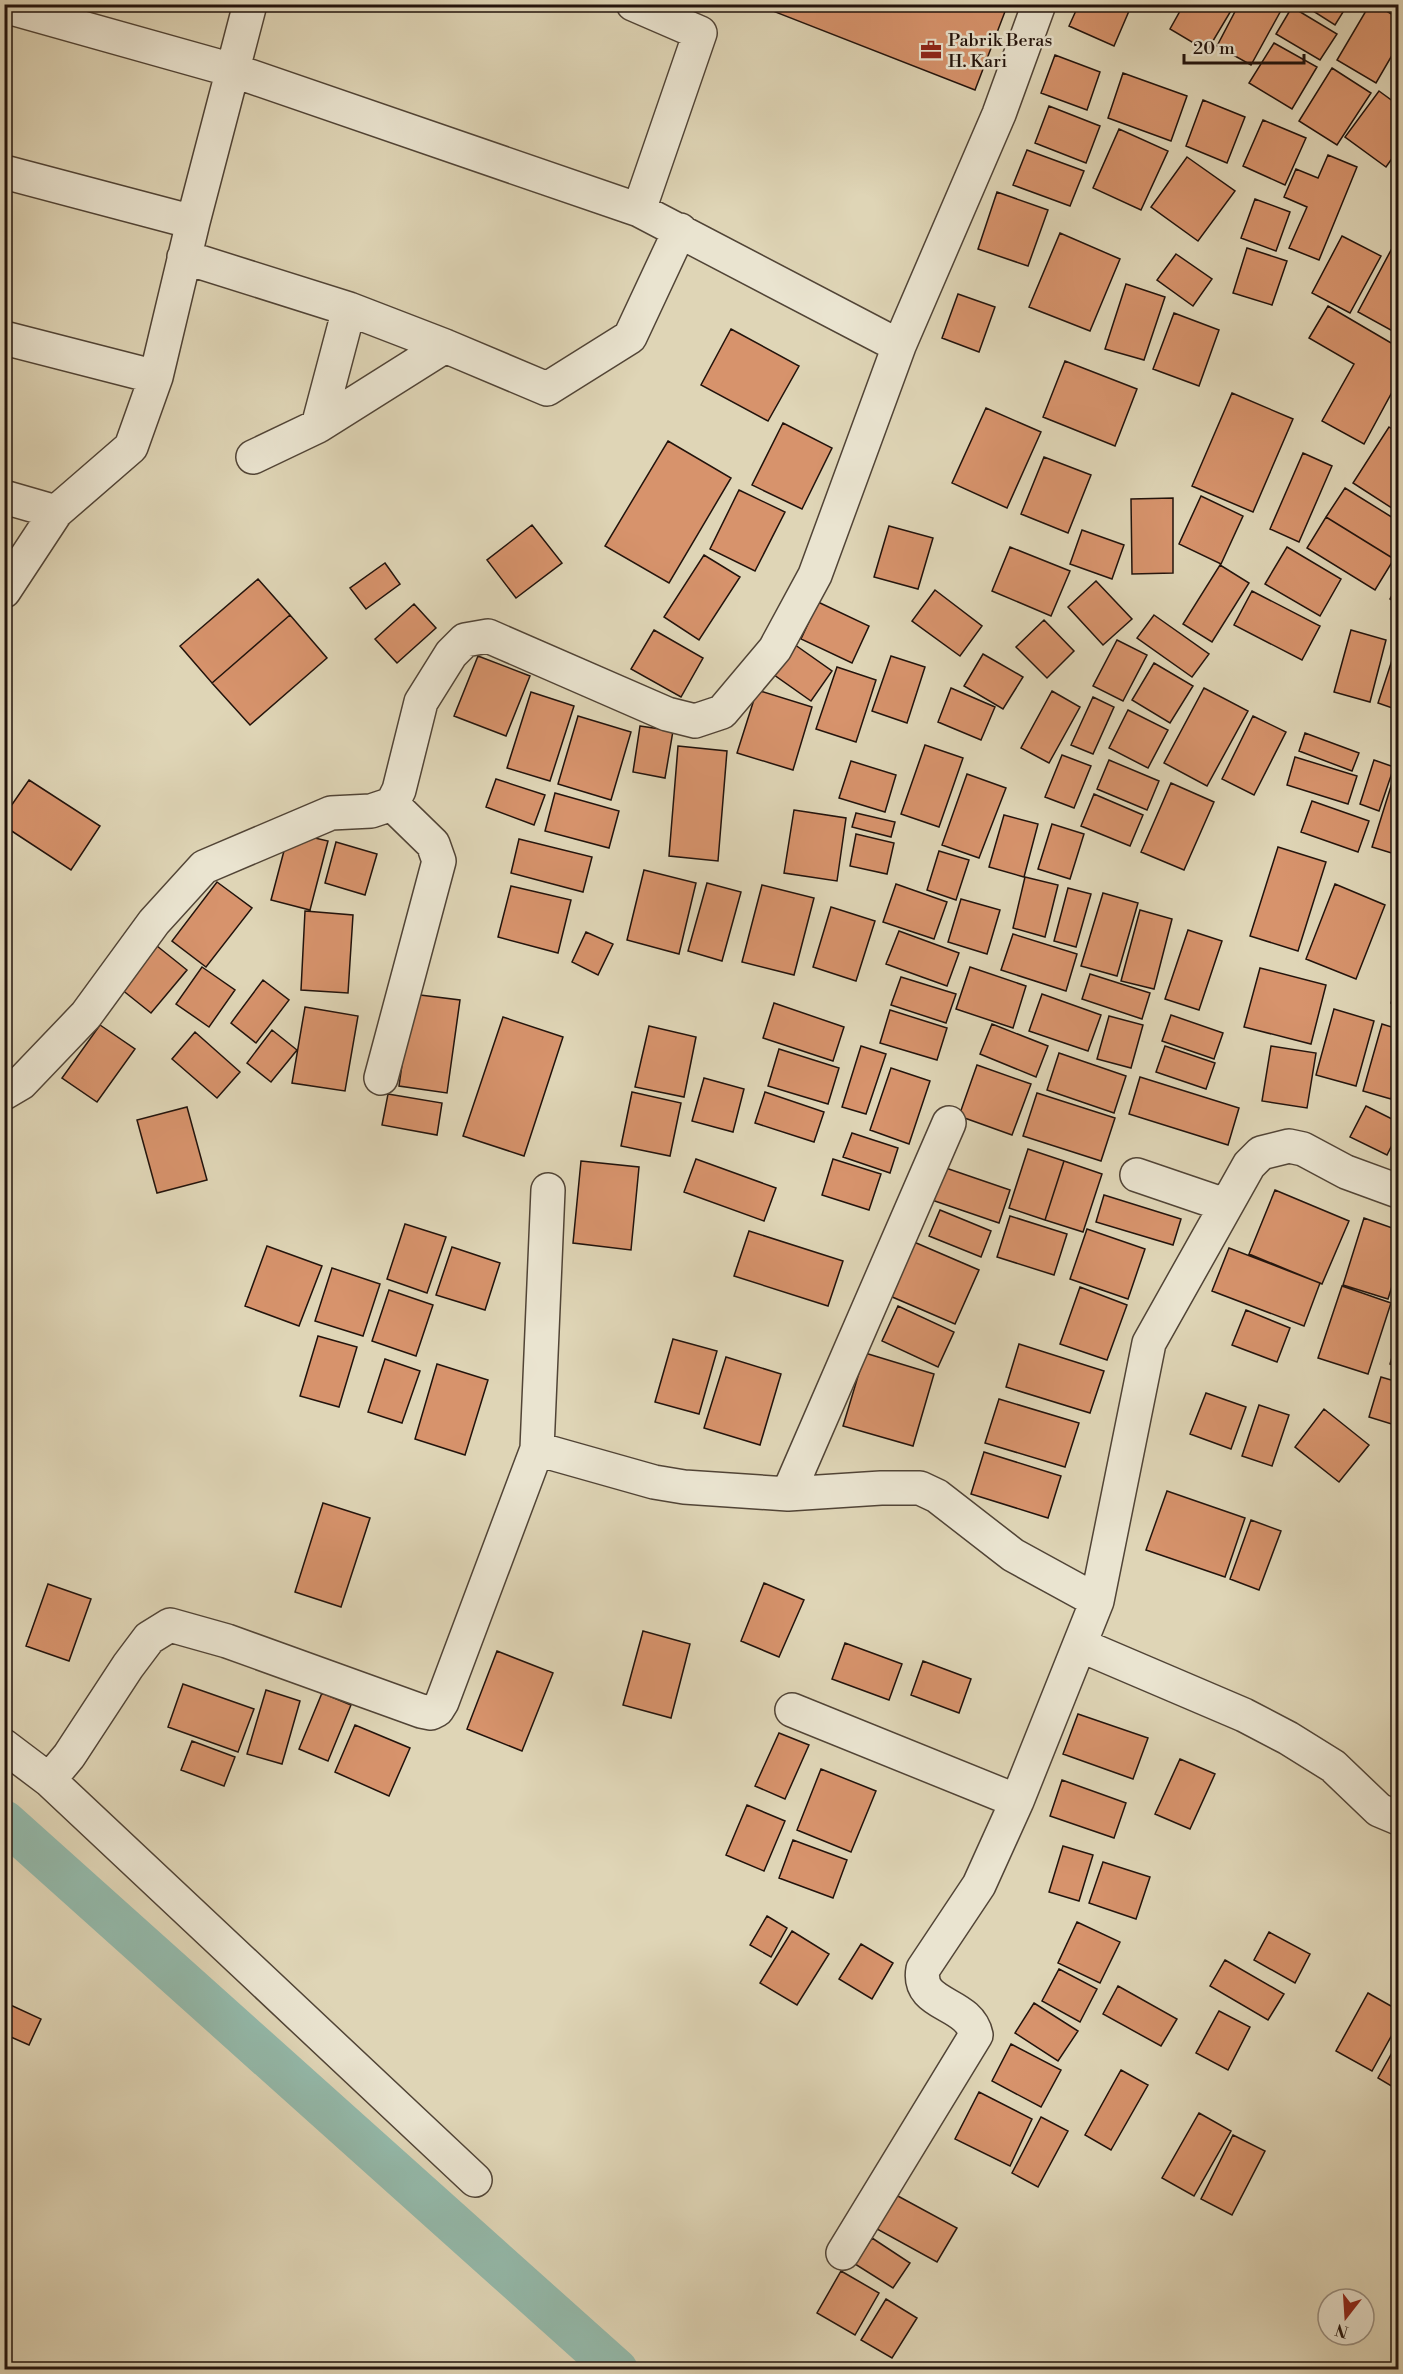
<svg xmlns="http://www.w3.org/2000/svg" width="1403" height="2374" font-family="'Libre Bodoni',serif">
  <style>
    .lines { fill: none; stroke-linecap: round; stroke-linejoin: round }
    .canal { stroke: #94b9aa; stroke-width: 42 }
    .building { fill: #d7936c; stroke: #22130c; stroke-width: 1.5 }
    .minor-casing { stroke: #514436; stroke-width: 36 }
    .minor { stroke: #eae4d0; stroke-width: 33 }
    .labels { text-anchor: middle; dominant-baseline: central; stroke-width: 5; stroke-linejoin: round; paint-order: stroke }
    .poi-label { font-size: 18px; fill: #22130c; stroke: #eae4d0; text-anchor: start }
  </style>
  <rect width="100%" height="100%" fill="#dfd5b6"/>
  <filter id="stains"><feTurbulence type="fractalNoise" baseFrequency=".00333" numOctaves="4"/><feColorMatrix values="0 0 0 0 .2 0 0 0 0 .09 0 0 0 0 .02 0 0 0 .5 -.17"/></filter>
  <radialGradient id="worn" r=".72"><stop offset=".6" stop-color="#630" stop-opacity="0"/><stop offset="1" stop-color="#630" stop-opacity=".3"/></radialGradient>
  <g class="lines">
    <path class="canal" d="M4,1821L617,2370"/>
  </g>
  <path class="building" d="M760,4H994L1006,9L975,90L760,6Z
    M1079,4H1132L1114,46L1069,26Z
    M1184,4H1235L1207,51L1170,29Z
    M1239,4L1284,5L1251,65L1217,46Z
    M1302,4H1348L1335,25Z
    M1370,4H1375L1398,18V45L1376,83L1337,60Z
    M1292,7L1337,34L1320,60L1276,34Z
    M1274,43L1317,67L1292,109L1249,83Z
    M1055,55L1100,72L1087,110L1041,93Z
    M1332,68L1371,93L1337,145L1299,121Z
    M1123,73L1187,96L1171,141L1108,118Z
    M1379,91L1398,105V150L1386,167L1345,137Z
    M1203,100L1245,117L1227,163L1186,146Z
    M1049,106L1100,126L1086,163L1035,143Z
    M1263,120L1306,138L1285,185L1243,166Z
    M1119,129L1168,151L1141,210L1093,188Z
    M1027,150L1084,171L1070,206L1013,185Z
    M1328,155L1357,167L1319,260L1289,248L1307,207L1284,197L1296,169L1318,178Z
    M1187,157L1235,191L1198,241L1151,207Z
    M997,192L1048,210L1028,266L978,249Z
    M1255,199L1290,212L1276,251L1241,238Z
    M1060,233L1120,259L1090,331L1029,307Z
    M1342,236L1381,256L1350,313L1312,293Z
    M1398,237V334L1358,312Z
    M1247,248L1287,261L1272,305L1233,293Z
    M1176,254L1212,279L1193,306L1157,280Z
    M1126,284L1165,297L1144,360L1105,349Z
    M958,294L995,307L979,352L942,338Z
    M1328,306L1398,347V381L1364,444L1322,421L1354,364L1309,338Z
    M1174,313L1219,330L1199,386L1153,369Z
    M731,329L799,366L768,421L701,385Z
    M1065,361L1137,389L1115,446L1043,417Z
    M1232,393L1293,419L1253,512L1192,486Z
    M986,408L1041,432L1007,508L952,483Z
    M783,423L832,448L802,509L752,485Z
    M1389,427L1398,433V512L1353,483Z
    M668,441L731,478L669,583L605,546Z
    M1303,453L1332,466L1299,542L1270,529Z
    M1044,457L1091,475L1068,533L1021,514Z
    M1345,488L1398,521V552L1394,559L1326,517Z
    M739,490L785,512L755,571L710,549Z
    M1201,496L1243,516L1221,564L1179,544Z
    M1173,498V573L1132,574L1131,499Z
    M1326,517L1394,559L1375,590L1307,548Z
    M532,525L562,563L516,598L487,560Z
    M889,526L933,538L918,589L874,577Z
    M1082,530L1124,545L1112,579L1070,564Z
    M1010,547L1070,571L1051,616L992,591Z
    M1287,547L1341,579L1320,616L1265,584Z
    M704,555L740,577L699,640L664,617Z
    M385,563L400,584L366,609L350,588Z
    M1220,565L1249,583L1212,642L1183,624Z
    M258,579L290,615L212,683L180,646Z
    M1096,581L1132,619L1103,645L1068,607Z
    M1398,584V604L1390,599Z
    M935,590L982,626L960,656L912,621Z
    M1252,591L1320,626L1302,660L1234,625Z
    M818,602L869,626L852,663L801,639Z
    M414,604L436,628L397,663L375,639Z
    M290,615L327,658L250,725L212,683Z
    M1154,615L1209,654L1192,677L1137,638Z
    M1044,620L1074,651L1047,678L1016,647Z
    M654,630L703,658L681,697L631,669Z
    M1351,630L1386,640L1370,702L1334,692Z
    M1117,640L1147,655L1123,701L1093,686Z
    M791,642L832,671L811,701L770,672Z
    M1398,642V710L1378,703Z
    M983,654L1023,677L1003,709L964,686Z
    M478,656L530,676L506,736L454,716Z
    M891,656L925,667L907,723L872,711Z
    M1154,663L1193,686L1170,723L1132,700Z
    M837,667L876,680L856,742L816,729Z
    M951,688L995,707L981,740L938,722Z
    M1204,688L1248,711L1207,786L1164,763Z
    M757,690L812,707L793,770L737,753Z
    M1052,691L1080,707L1049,763L1021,748Z
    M531,692L574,706L550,781L507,768Z
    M1093,697L1114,707L1093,754L1071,745Z
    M1128,710L1168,730L1148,768L1109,748Z
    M578,716L631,732L611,800L558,784Z
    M1253,716L1286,732L1254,795L1222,779Z
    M640,726L673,731L665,778L633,772Z
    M1305,733L1359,753L1352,771L1299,751Z
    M925,745L963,758L939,827L901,814Z
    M678,746L727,751L718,861L669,856Z
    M1062,755L1091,766L1074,808L1045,797Z
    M1295,757L1357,776L1348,804L1287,785Z
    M1109,760L1159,781L1147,810L1097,789Z
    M1374,760L1394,767L1379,811L1360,804Z
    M851,761L896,775L885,812L839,798Z
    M967,774L1006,788L979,858L942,845Z
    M496,779L545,795L534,825L486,807Z
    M29,780L100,826L71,870L4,826V816Z
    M1171,783L1214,802L1184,870L1141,852Z
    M1392,783L1398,785V855L1372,847Z
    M555,793L619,811L609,848L545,831Z
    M1094,794L1143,815L1130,846L1081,826Z
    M1312,801L1369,821L1358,852L1301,832Z
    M794,810L846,818L837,881L784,873Z
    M856,813L895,822L891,837L852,827Z
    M1004,815L1038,824L1024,877L989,867Z
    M1052,824L1084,834L1070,879L1038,869Z
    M289,832L328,841L310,910L271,900Z
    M856,834L894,843L887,874L850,866Z
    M519,839L592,857L583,892L511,873Z
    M336,842L377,854L365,895L325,883Z
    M1278,847L1326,862L1298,951L1250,936Z
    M939,851L969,860L956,900L927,890Z
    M644,870L696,883L679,954L627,940Z
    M1025,877L1058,885L1045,937L1013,928Z
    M217,882L252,908L206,967L172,941Z
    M707,883L741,892L722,961L688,951Z
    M896,884L947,902L934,939L883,922Z
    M1335,884L1385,905L1356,979L1306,959Z
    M762,885L814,898L794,975L742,962Z
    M511,886L571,900L558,953L498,937Z
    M1068,888L1091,894L1076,947L1054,941Z
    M1103,893L1138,903L1117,976L1081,966Z
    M961,899L1000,910L987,954L948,942Z
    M831,907L875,921L856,981L813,967Z
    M1140,910L1172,919L1154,989L1121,981Z
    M305,911L353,915L348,993L301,990Z
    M1188,930L1222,941L1199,1010L1165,999Z
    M899,931L959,953L947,986L886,964Z
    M586,932L613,944L598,975L572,962Z
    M1013,934L1077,954L1066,991L1001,970Z
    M152,942L187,970L151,1013L116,985Z
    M202,967L235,990L209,1027L176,1004Z
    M970,967L1026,986L1013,1028L956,1009Z
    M1260,968L1326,985L1311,1044L1244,1027Z
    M1090,974L1150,993L1142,1019L1082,999Z
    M901,977L956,994L946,1023L891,1005Z
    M263,980L289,1000L256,1043L231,1023Z
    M1398,980V1006L1391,1003Z
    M412,994L460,1000L447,1093L399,1086Z
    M1042,994L1101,1015L1088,1051L1029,1031Z
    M774,1003L844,1027L833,1061L763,1038Z
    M305,1007L358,1016L345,1091L292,1083Z
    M1334,1009L1374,1021L1356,1086L1316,1075Z
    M890,1010L947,1028L937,1060L880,1043Z
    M1171,1015L1223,1033L1214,1059L1162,1041Z
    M1109,1016L1143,1025L1131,1068L1097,1059Z
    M503,1017L563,1037L524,1156L463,1136Z
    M992,1024L1048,1046L1036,1077L980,1054Z
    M1382,1024L1398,1029V1074L1391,1099L1363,1091Z
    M100,1025L135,1049L97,1102L62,1078Z
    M649,1026L696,1037L684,1097L635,1087Z
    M272,1030L297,1050L271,1082L247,1063Z
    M195,1032L240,1072L217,1098L172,1059Z
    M861,1046L886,1054L866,1114L842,1107Z
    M1165,1046L1215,1063L1206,1089L1156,1072Z
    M1271,1046L1316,1053L1307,1108L1262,1101Z
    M779,1049L839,1068L828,1104L768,1086Z
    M1059,1053L1126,1076L1114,1113L1047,1090Z
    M977,1065L1031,1084L1012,1135L959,1116Z
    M891,1068L930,1081L909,1144L870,1130Z
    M1140,1077L1239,1108L1228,1145L1129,1114Z
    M704,1078L744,1089L733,1132L692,1121Z
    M632,1092L681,1103L670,1156L621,1146Z
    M765,1092L824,1112L814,1142L755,1123Z
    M1037,1093L1115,1118L1101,1161L1023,1136Z
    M388,1094L442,1103L437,1135L382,1125Z
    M1366,1106L1398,1122V1133L1387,1155L1350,1137Z
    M187,1107L207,1180L157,1193L137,1120Z
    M852,1133L898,1148L890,1173L843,1157Z
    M1028,1149L1064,1161L1045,1220L1009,1208Z
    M696,1159L776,1188L764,1221L684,1192Z
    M833,1159L881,1174L869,1210L822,1195Z
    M581,1161L639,1167L631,1250L573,1243Z
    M1064,1161L1102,1174L1083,1232L1045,1220Z
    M937,1165L1010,1190L999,1223L926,1198Z
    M1275,1190L1349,1221L1322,1284L1249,1254Z
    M1104,1195L1181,1219L1173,1245L1096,1222Z
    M940,1210L991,1231L981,1257L929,1236Z
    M1010,1216L1067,1234L1054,1275L997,1257Z
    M1364,1218L1398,1230V1267L1388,1299L1343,1285Z
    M405,1224L446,1237L427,1293L387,1279Z
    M1087,1229L1145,1249L1128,1299L1070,1279Z
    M749,1231L843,1261L828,1306L734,1276Z
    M914,1242L979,1270L955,1324L890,1296Z
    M267,1246L322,1266L299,1326L245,1306Z
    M452,1247L500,1263L485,1310L436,1295Z
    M1229,1248L1320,1283L1304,1326L1212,1291Z
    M332,1268L380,1284L363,1336L315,1321Z
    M1342,1286L1391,1303L1368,1374L1318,1358Z
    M1080,1287L1127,1305L1107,1360L1060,1344Z
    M389,1290L433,1305L416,1356L372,1341Z
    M1398,1301V1318L1393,1317Z
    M898,1306L954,1332L938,1367L882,1341Z
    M1246,1310L1290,1328L1277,1362L1232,1345Z
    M318,1336L357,1347L339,1407L300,1396Z
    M1398,1336V1367L1390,1364Z
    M673,1339L717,1351L699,1414L655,1402Z
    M1019,1344L1104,1371L1090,1413L1006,1387Z
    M865,1353L934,1374L913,1446L843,1426Z
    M726,1357L781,1374L760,1445L704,1428Z
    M385,1359L420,1371L402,1423L368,1412Z
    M437,1364L488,1380L465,1455L415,1439Z
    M1381,1377L1398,1382V1426L1369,1417Z
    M1206,1393L1246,1407L1231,1449L1190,1434Z
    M999,1399L1079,1423L1065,1467L985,1443Z
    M1259,1405L1289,1415L1272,1466L1242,1456Z
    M1324,1409L1369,1445L1339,1482L1295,1447Z
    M984,1452L1061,1476L1048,1518L971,1494Z
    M1167,1491L1245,1518L1225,1577L1146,1550Z
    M323,1503L370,1518L341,1607L295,1592Z
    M1251,1520L1281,1531L1259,1590L1230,1579Z
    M764,1583L804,1600L779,1657L741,1641Z
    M48,1584L91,1599L69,1661L26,1646Z
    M643,1631L690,1644L671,1718L623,1705Z
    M845,1643L902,1664L889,1700L832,1679Z
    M497,1651L553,1673L522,1751L467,1729Z
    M923,1661L971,1679L959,1713L911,1695Z
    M183,1684L254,1709L238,1752L168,1727Z
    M266,1690L300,1701L282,1764L247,1754Z
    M322,1693L351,1705L328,1761L299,1749Z
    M1078,1714L1148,1738L1133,1779L1063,1754Z
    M355,1725L410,1748L389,1796L335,1772Z
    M779,1733L809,1745L785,1799L755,1786Z
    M192,1741L235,1757L224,1786L181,1770Z
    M1180,1759L1215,1774L1190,1829L1155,1814Z
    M821,1769L876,1791L851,1852L797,1830Z
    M1062,1780L1126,1803L1114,1838L1050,1816Z
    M747,1805L785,1821L764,1871L726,1855Z
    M793,1840L847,1860L833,1898L779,1878Z
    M1063,1846L1093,1855L1079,1901L1049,1892Z
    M1103,1862L1150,1877L1136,1919L1089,1903Z
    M767,1916L787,1928L771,1957L750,1945Z
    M1077,1922L1120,1942L1100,1983L1058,1963Z
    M792,1931L829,1954L797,2005L760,1983Z
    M1269,1932L1310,1954L1295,1983L1254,1960Z
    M861,1944L893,1963L872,1999L839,1979Z
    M1225,1960L1284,1994L1268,2020L1210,1986Z
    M1059,1969L1097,1989L1080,2022L1042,2001Z
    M1118,1986L1177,2019L1161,2046L1103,2014Z
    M1368,1993L1398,2010V2024L1372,2071L1336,2051Z
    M4,2002L41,2019L29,2045L4,2034Z
    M1034,2003L1078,2031L1058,2061L1015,2033Z
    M1219,2011L1250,2027L1228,2070L1196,2053Z
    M1398,2042V2090L1378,2078Z
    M1011,2044L1061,2070L1041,2107L992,2081Z
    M1121,2070L1148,2085L1111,2150L1085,2135Z
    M979,2092L1032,2119L1010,2166L955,2139Z
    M1199,2113L1231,2131L1194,2196L1162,2178Z
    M1041,2117L1068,2131L1038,2187L1012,2173Z
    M1233,2135L1265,2151L1232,2215L1201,2199Z
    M896,2195L957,2228L937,2262L877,2229Z
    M872,2238L910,2263L893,2288L855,2264Z
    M841,2271L879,2293L855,2335L817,2313Z
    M886,2299L917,2318L892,2358L861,2340Z"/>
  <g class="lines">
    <defs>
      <path id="minor" d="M633,4L700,33L639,210
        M4,6L232,70L639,210L899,346
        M4,172L193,222
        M184,257L349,309L445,346L547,389L630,337L680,230
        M349,309L318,426L445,346
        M4,338L156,377
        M253,457L318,426
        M4,497L56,512
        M4,591L56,512L131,447L156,377L193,222L250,4
        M381,1078L439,861L433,844L392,804
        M4,1093L21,1083L86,1015L154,922L204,867L331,813L371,811L392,804L399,790L421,702L451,654L465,640L488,636L667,714L695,721L722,712L775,649L815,575L899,346L999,114L1039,4
        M1137,1175L1225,1205
        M537,1449L548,1190
        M788,1494L949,1123
        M1080,1645L1244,1715L1288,1738L1333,1766L1379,1810L1398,1818
        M792,1710L1017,1801
        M4,1746L49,1780L475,2180
        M49,1780L69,1756L128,1666L149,1638L170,1625L227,1641L421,1711L431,1713L437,1710L442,1702L537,1449L654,1482L684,1487L788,1494L881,1488H920L937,1496L1013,1555L1097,1601
        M843,2253L976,2035C969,2001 916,2007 923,1969L979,1885L1017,1801L1097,1601L1149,1343L1249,1165L1261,1153L1289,1146L1303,1149L1346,1172L1398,1191"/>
    </defs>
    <use href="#minor" class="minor-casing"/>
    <use href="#minor" class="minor"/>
  </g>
  <defs>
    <symbol id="office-bare" viewBox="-9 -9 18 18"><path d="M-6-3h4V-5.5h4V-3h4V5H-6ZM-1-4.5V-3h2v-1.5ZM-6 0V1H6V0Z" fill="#8f2418" stroke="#eae4d0" stroke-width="2.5" paint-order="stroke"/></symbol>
  </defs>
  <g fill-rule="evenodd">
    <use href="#office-bare" x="916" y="35" width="30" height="30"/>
  </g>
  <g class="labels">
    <g class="poi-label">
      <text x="948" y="40">Pabrik Beras<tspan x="948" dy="21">H. Kari</tspan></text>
    </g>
  </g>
  <rect width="1403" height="2374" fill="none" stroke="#dfd5b6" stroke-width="24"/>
  <rect x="6" y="6" width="1391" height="2362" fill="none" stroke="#22130c" stroke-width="3"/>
  <rect x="12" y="12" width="1379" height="2350" fill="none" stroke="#22130c" stroke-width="1.5"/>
  <g transform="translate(1346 2317) rotate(197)"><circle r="28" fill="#eae4d0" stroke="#9a9082" stroke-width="1.5"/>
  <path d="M0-4.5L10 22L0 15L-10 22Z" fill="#8f2418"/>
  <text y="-9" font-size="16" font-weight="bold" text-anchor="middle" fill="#22130c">N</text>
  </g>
  <path d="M1184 54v9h120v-9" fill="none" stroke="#22130c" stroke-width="3"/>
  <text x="1193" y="54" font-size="18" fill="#22130c" stroke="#eae4d0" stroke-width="4.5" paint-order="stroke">20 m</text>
  <rect width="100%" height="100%" filter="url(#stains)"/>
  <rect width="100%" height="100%" fill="url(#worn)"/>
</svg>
